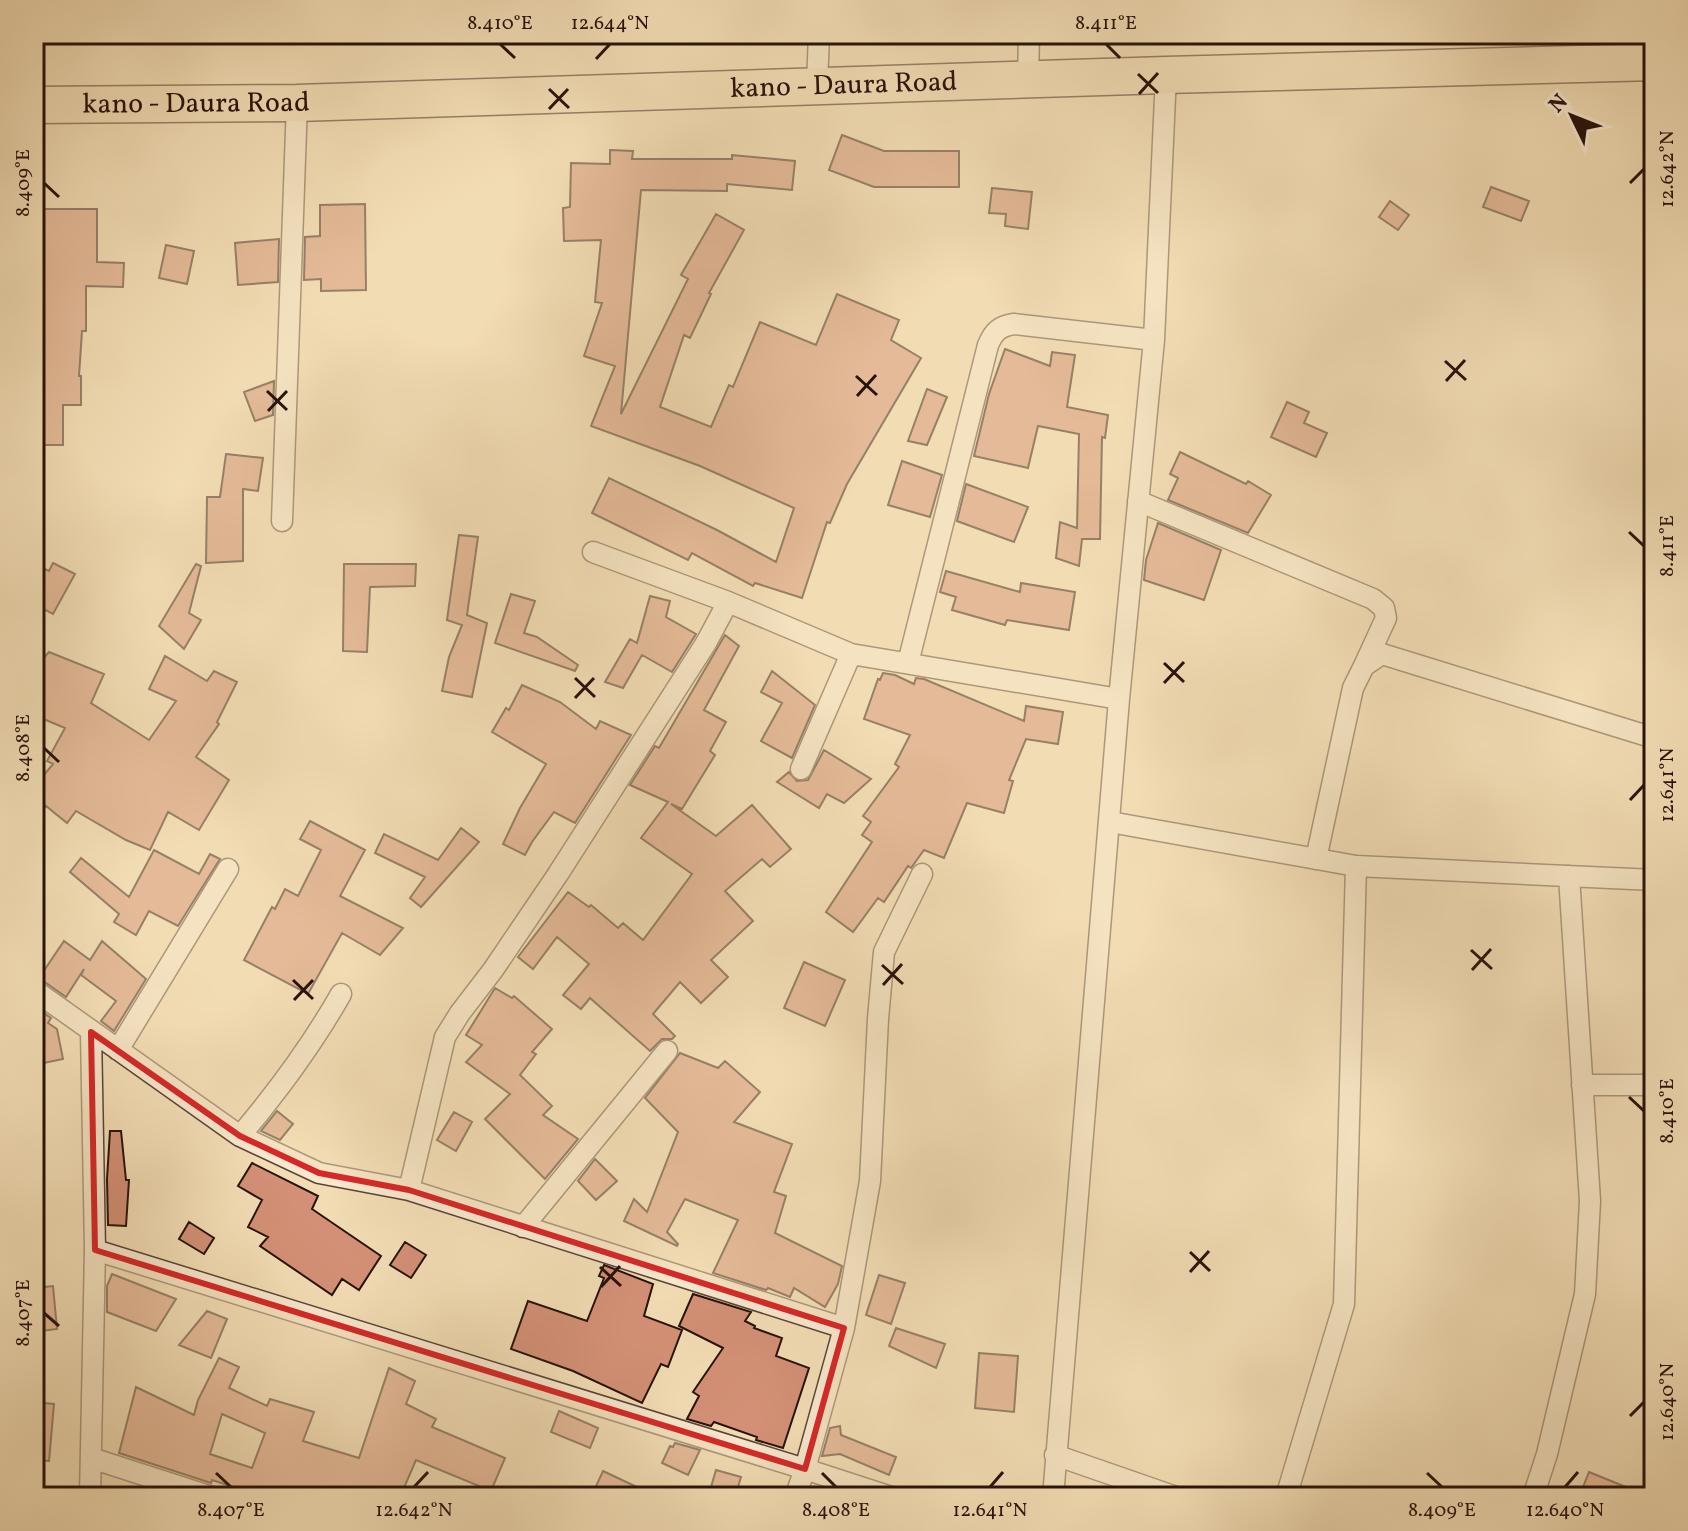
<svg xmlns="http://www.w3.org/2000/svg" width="1688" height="1531" font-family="Vollkorn,serif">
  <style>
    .building { fill: #d39076; stroke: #27120a; stroke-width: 2; fill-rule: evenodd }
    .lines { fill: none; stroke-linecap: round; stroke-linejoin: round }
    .street-casing { stroke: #5a4434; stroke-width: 23 }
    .highway-casing { stroke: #27120a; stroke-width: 39 }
    .street { stroke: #f7e8ce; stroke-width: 20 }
    .highway { stroke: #f2dcb4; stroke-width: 36 }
    .marked { fill: none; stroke: #d62828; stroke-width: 6; stroke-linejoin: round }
    .ticks { fill: none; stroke: #27120a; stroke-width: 3 }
    .labels { text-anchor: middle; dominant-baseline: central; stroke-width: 7; stroke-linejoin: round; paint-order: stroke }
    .street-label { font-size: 28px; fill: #27120a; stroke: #f7e8ce }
    .neatline { fill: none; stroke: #27120a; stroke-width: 3 }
    .ticks-label { font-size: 20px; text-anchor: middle; fill: #27120a }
  </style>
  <rect width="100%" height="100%" fill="#f2dcb4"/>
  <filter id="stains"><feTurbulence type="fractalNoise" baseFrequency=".0025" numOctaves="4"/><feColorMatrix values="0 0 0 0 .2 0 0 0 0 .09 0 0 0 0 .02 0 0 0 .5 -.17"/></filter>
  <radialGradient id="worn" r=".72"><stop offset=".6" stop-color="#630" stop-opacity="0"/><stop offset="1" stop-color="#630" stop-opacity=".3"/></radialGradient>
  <path class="building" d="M842,135L884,151H959V187H874L829,170Z
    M610,150L633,151L632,159H732V155L795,161L792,190L727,184V191L641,190L621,414L688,279L681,275L716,214L744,230L709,293L711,294L690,338L684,335L660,407L711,427L729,385L733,387L760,322L816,345L837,294L899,320L891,340L921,358L847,484L830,523L827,522L802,598L755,583L753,586L692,553L688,560L592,513L609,478L717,530L776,562L794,508L700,466L591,426L615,366L584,356L602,303L595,302L601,240L564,241L563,208L570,207L571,163L610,164Z
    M1491,187L1529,201L1521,221L1483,207Z
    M992,188L1032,192L1028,229L1005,226L1006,214L989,213Z
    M1390,201L1409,215L1398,230L1379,217Z
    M365,204L366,290L321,291V279L304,280L305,237L320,236V205Z
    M34,209H97V262L124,263L123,287L86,286V331H82L79,376H81V405H63V445H34Z
    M279,239L278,282L238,285L235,243Z
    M166,245L194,251L187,284L159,278Z
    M1005,349L1050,366L1052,352L1075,355L1067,407L1108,415L1105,438L1102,437L1100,539H1082L1079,566L1056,558L1060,522L1077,528L1079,434L1038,426L1028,468L974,456L989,394Z
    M274,381L273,415L255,421L244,392Z
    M927,389L947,397L927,445L908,441Z
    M1287,402L1309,412L1304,423L1327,433L1316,457L1271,437Z
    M1180,452L1246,484L1248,481L1271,495L1248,533L1168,500L1178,478L1170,474Z
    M226,454L263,458L258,491L243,489V561L206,563L207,497H220Z
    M902,461L942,475L930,517L888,505Z
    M966,484L1028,507L1014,542L957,521Z
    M1158,523L1221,550L1204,600L1144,580L1146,560Z
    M459,535L478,537L467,615L487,623L472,697L442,691L449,657L462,625L447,620Z
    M53,563L75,574L53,614L34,604V564L49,571Z
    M196,564L201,566L189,613L201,620L184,649L159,626Z
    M344,564H416L415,586L370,587L367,652L343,651Z
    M946,571L1020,592L1021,583L1075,592L1069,630L1007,620L1005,625L952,610L956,597L940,592Z
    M511,594L535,601L524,633L537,637L578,665L575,671L495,643Z
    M650,596L670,601L666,617L696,634L672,672L642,655L623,688L605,682L630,639L637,643Z
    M725,635L739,646L704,710L726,722L710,751L715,755L682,809L671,804L716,836L752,805L791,849L770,867L762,859L725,891L753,921L711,960L728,977L701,1003L680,982L653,1014L675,1036L672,1039H662L650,1051L590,998L581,1009L563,995L589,964L557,937L533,969L518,957L568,892L589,907L591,905L618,928L623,923L643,940L692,874L641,838L668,802L630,785L655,746L659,748Z
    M49,652L104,674L91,703L149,740L176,701L149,689L165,656L207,681L214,671L237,682L217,722L219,724L196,757L229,780L199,830L168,812L150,850L126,840L76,811L67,823L46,806L34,822V787L53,764L47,761L65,728L34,715V669Z
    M772,671L815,705L792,758L761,741L782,703L761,692Z
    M883,673L895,675L914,684L916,678L924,679L1024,721L1026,706L1063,712L1058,744L1026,739L1009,780L1013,781L1004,813L967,803L944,858L924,850L911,868L908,866L884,902L878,898L853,932L826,912L872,842L862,835L871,822L863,816L899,767L895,764L910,735L864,719L878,679L880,680Z
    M522,685L560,702L596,729L600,721L631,735L575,823L554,812L532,842L525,855L503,844L520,808L546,764L492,732L506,708L509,710Z
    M824,750L871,779L844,803L827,794L819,808L777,782L789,772L797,781L808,780Z
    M310,821L365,850L340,896L403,928L380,955L342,933L308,994L244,960L272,907L275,909L285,889L298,896L321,850L300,839Z
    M461,828L479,842L421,907L410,898L425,877L375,853L384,834L438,860Z
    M154,850L199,874L210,854L220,859L178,926L149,911L136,935L114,922L119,914L70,872L81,858L129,897Z
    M64,941L90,960L102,941L146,979L114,1031L101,1021L116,1001L81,975L84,969L66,997L39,978Z
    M804,962L845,980L825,1026L784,1008Z
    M495,988L512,998L514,996L552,1029L532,1052L536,1054L520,1075L552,1106L543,1115L578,1139L545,1179L485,1119L510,1094L466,1062L482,1045L466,1035Z
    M34,1006L51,1018L48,1023L57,1029L63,1059L34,1065Z
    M680,1053L718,1068L725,1061L760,1092L734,1122L792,1144L774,1192L786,1196L775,1233L842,1266L838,1284L825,1307L794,1288L790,1297L768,1288L766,1290L713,1273L738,1220L685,1199L667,1232L678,1244L677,1246L624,1221L634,1199L647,1212L678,1132L645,1098Z
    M277,1111L293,1124L280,1140L261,1131Z
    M454,1112L472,1122L456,1151L437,1140Z
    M110,1131H121L126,1180H129L126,1226L108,1225L107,1179Z
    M595,1159L617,1181L596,1200L578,1181Z
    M252,1163L318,1196L312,1209L381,1256L359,1290L342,1279L332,1295L260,1246L268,1237L248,1227L262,1200L238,1186Z
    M189,1222L214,1238L204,1254L179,1239Z
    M405,1242L426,1255L411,1278L390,1265Z
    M604,1265L653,1284L644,1316L682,1330L668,1367L661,1364L642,1403L573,1371L511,1349L528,1301L587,1321L604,1278L599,1276Z
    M112,1274L176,1299L156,1331L107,1312V1286Z
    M879,1275L905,1283L891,1324L866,1315Z
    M53,1286L57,1329L34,1332V1288Z
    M693,1294L751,1312L745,1321L755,1326L754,1328L782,1338L776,1356L809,1368L783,1448L756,1440L757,1437L714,1422L711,1426L687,1419L699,1396L693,1392L723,1348L679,1326Z
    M207,1311L227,1319L211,1358L179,1345Z
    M896,1328L945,1344L936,1368L889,1346Z
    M979,1353L1018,1356L1014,1412L975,1408Z
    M219,1358L239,1367L229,1388L267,1406L270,1399L314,1412L303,1441L359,1458L389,1368L415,1381L406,1404L436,1419L432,1427L505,1458L491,1491L416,1460L400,1497H265L212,1480L211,1483L119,1453L136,1387L194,1415L198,1400ZM222,1414L265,1433L252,1468L210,1454Z
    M34,1402L54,1404L49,1461L34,1460Z
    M559,1411L598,1428L590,1448L551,1432Z
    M840,1426L841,1435L896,1457L889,1475L840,1454L822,1456L830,1428Z
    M675,1443L700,1450L688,1475L662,1463L670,1446L673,1447Z
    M716,1470L741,1477L735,1497H708Z
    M603,1471L658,1497H591Z
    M1589,1472L1648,1496V1497H1579Z"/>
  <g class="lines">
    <defs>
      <path id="street" d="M1640,62L1642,34
        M1028,80L1029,34
        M817,85L819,34
        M1138,501L1373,599L1384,608L1386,618L1364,666
        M282,521L297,103
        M593,552L728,602L851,654L1119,699
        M908,663L988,345C994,331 1000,326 1014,324L1154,340
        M801,769L851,654
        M1110,822L1356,866L1654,880
        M1316,859L1353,688L1364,666L1382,654L1654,738
        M34,990L240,1136L319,1173L409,1190L844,1328
        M118,1050L228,869
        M1582,1085H1654
        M240,1136C278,1091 312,1045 341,994
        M409,1190L445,1037L460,1013L493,970L558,874L706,643L728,602
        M523,1227L667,1051
        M95,1250L805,1469L795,1497
        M1055,1455L1176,1497
        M91,1458L212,1497
        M90,1497L95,1250L91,1032
        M891,1497L805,1469L844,1328L870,1181L878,1019L884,952L922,874
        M1053,1497L1119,699L1154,340L1166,75
        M1286,1497L1344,1304L1356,866
        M1533,1497L1547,1454L1585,1294L1590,1201L1569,876"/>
      <g id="highway">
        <path id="s1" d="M34,105L297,103L1166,75L1654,62"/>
      </g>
    </defs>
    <use href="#street" class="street-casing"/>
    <use href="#highway" class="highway-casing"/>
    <use href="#street" class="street"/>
    <use href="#highway" class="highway"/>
  </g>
  <path d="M0 0H1688V1531H0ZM91,1032L240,1136L319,1173L409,1190L844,1328L805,1469L95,1250Z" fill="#f2dcb4" fill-opacity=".55" fill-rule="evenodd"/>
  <path class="marked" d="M91,1032L240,1136L319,1173L409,1190L844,1328L805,1469L95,1250Z"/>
  <path class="ticks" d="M500,44L515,58M1106,44L1120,58M596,59L610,44M1138,74L1158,93M549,89L569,108M1139,94L1158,73M549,109L568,89M44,183L59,197M1630,183L1644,169M1445,361L1466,380M856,376L877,395M1446,381L1465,360M267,391L287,410M857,396L876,375M268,411L287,391M1629,532L1644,546M1164,663L1184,682M575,678L595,697M1164,683L1184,662M575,698L594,678M44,748L59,762M1630,800L1644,785M1471,950L1492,969M882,965L903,984M1472,970L1491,949M293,980L313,999M883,985L902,964M294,1000L313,980M1629,1097L1644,1111M1190,1252L1210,1271M600,1267L621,1286M1190,1272L1209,1251M601,1287L620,1266M44,1313L59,1326M1630,1416L1644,1402M216,1473L231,1487M822,1473L836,1487M1427,1473L1442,1487M414,1487L428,1472M990,1487L1003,1472M1565,1487L1578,1472"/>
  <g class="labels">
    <g class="street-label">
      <text stroke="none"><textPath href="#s1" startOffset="810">kano - Daura Road</textPath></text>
      <text stroke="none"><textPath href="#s1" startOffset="162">kano - Daura Road</textPath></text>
    </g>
  </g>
  <rect width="1688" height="1531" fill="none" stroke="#f2dcb4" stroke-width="88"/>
  <g transform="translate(1572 116) rotate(313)" stroke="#f7e8ce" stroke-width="6" paint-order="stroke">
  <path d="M0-6L14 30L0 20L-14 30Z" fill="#27120a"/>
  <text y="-12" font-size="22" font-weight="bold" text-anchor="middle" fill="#27120a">N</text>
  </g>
  <rect x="44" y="44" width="1600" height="1443" class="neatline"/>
  <g class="ticks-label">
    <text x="500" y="29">8.410°E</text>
    <text x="610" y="29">12.644°N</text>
    <text x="1106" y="29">8.411°E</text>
    <text transform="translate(1666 169) rotate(-90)" y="7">12.642°N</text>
    <text transform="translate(22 183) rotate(-90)" y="7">8.409°E</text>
    <text transform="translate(1666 546) rotate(-90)" y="7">8.411°E</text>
    <text transform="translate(22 748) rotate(-90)" y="7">8.408°E</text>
    <text transform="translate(1666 785) rotate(-90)" y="7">12.641°N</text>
    <text transform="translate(1666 1111) rotate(-90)" y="7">8.410°E</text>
    <text transform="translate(22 1313) rotate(-90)" y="7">8.407°E</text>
    <text transform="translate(1666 1402) rotate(-90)" y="7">12.640°N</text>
    <text x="231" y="1516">8.407°E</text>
    <text x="414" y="1516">12.642°N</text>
    <text x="836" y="1516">8.408°E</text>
    <text x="990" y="1516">12.641°N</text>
    <text x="1442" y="1516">8.409°E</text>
    <text x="1565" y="1516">12.640°N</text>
  </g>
  <rect width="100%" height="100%" filter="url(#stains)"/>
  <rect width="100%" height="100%" fill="url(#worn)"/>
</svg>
